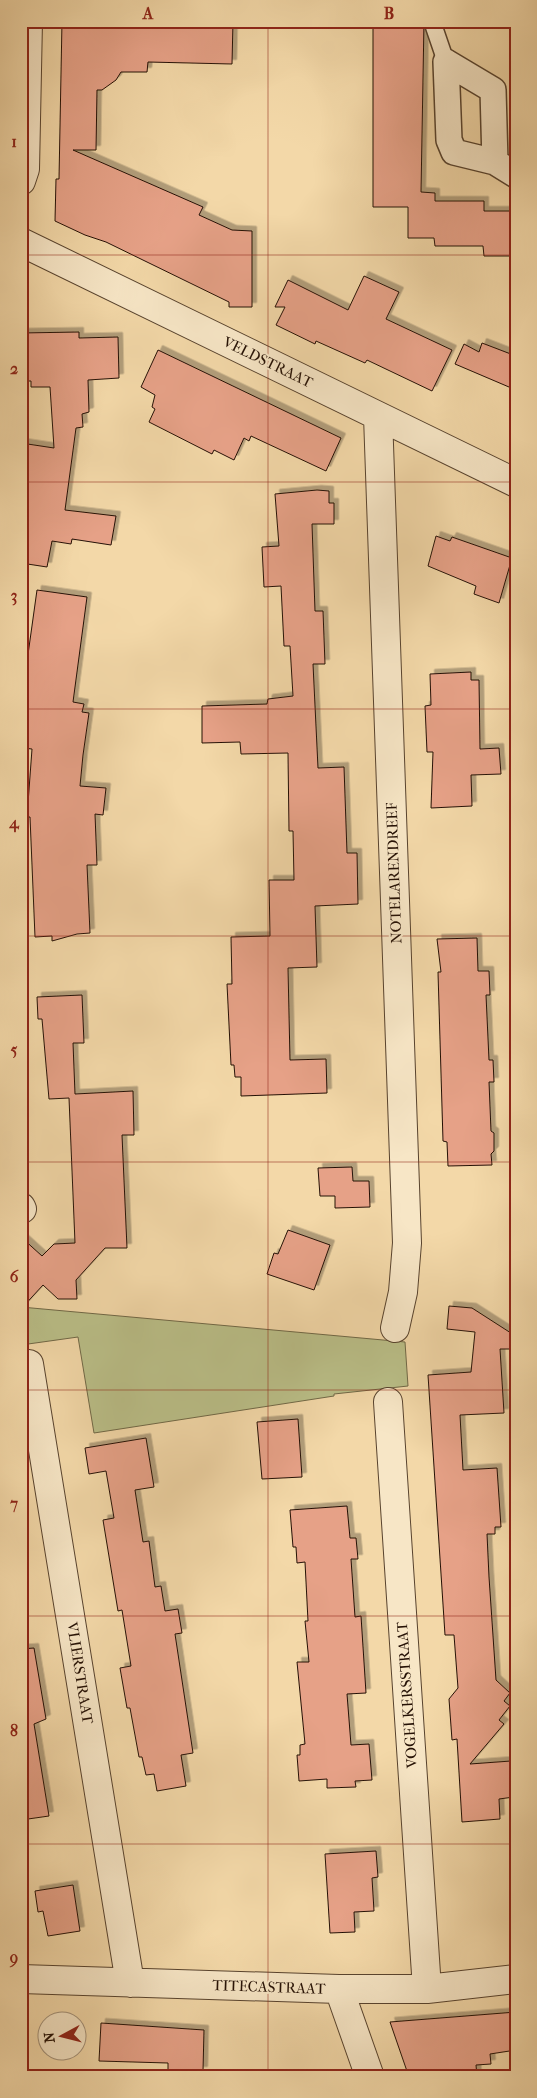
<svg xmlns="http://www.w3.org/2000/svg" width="537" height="2098" font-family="'IM FELL French Canon',serif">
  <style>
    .green { fill: #babf88; stroke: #706846 }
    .building { fill: #e6a187; stroke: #251105; filter: url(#shadow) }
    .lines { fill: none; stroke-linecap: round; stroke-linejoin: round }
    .service-casing { stroke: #58432e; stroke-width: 19 }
    .pedestrian-casing { stroke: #58432e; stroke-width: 28 }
    .minor-casing { stroke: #58432e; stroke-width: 30 }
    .service { stroke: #f7e6c6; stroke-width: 16 }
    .pedestrian { stroke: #f7e6c6; stroke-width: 25 }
    .minor { stroke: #f7e6c6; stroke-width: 28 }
    .grid { fill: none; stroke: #8f2418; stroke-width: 1; stroke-opacity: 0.55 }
    .labels { text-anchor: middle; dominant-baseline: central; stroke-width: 4; stroke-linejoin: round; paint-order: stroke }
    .street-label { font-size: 15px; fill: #251105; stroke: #f7e6c6 }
    .neatline { fill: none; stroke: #8f2418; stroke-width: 2 }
    .grid-label { font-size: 16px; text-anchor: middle; font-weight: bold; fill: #8f2418 }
  </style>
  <defs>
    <filter id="shadow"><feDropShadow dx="4.5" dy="-4.5" stdDeviation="0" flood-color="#0004"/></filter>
  </defs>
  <rect width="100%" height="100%" fill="#f3d8a8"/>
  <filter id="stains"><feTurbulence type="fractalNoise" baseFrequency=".004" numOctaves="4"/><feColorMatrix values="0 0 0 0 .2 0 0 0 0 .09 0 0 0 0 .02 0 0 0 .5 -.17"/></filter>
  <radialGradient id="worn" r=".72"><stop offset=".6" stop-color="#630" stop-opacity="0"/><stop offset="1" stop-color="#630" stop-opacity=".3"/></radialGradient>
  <path class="green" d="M21,1307L405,1342L408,1386L334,1394V1396L94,1433L78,1337L21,1345Z"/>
  <path class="building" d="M62,21H233L232,64L148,62L147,72H121L116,80L102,90H97L96,150H73L203,207L199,215L232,230L252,231V307H229V302L106,242L85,235L55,221L56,179H59Z
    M373,21H424L421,192L435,193V201H484V211H516V256H484L483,246H435L434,238H408V207H373Z
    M364,276L399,292L386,319L452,350L432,391L367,360L365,363L316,341L315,344L276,325L285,307H275L288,280L348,310Z
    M79,332V338L118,337L119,378L88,380L89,412L82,414L83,427L76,428L65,510L116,516L111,545L72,539L71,544L52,541L47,567L21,563V443L54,448L50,387H31V381H21V333Z
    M482,343L516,356V390L455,364L464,344L479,352Z
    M158,350L341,438L326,471L251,436L249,441L244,438L234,460L214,450L212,454L149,422L155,409L152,407L155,395L141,387Z
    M317,490L329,491V503H334V524H312L315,611H323L325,664H313L318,768L344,767L347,853H357L358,904L315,906L317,967L288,968L290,1060L326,1059L327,1093L241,1096V1077H235L234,1065H231L227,984H232L231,937L270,936L269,880H294L293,831H289L288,753L241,754L240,742L202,743V706L267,704L268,699L293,696L290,646H284L281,586L264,587L262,547L279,546L275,494Z
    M436,536L450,541L452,537L512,558L499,603L474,594L476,586L428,566Z
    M37,590L87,597L73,702L84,704L82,712L89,713L83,755L80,786L106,788L103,815L95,814L97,865H87L90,933L77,934L52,941V936L35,937L30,817H27L32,749L23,748L28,714L21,713V683H24Z
    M471,672V680H479L480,749L499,748L501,774L471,775L472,806L431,808L433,752H427L425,706L431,705L430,674Z
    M477,938L478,971H489L490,995H486L489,1060H493L494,1082H489L491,1131L494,1133V1151L491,1154L492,1165L448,1166L447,1142L443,1141L438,972H441L437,939Z
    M82,995L84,1043H73L75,1094L133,1091L134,1135H122L127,1248H105L76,1280L77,1299H58L43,1285L21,1309V1237L42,1256L54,1244L75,1243L69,1098L49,1099L42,1019H38L37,997Z
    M352,1167L353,1181H369L370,1207L335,1208V1196H320L318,1168Z
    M288,1230L330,1245L314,1290L267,1274L274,1253L278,1254Z
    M449,1306L472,1308L514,1335H511V1349H500L504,1413L460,1415L463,1470L497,1468L501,1527H495V1534H487L489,1577L496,1680L510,1693L504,1701L510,1706L499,1720L504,1724L470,1764L511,1761L514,1797L499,1799L500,1819L462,1822L457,1739L452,1740L449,1699L458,1688L454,1635H445L428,1375L471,1372L475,1332L447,1329Z
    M298,1419L302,1477L262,1479L257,1422Z
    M146,1438L154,1487L135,1490L143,1542L149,1541L155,1587L161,1586L165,1611L178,1609L182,1633L175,1634L193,1753L181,1755L186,1786L157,1791L154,1774L146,1775L142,1757H139L130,1708H127L120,1668L131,1666L122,1610L118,1611L103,1520L114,1518L106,1471L89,1474L85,1448Z
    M347,1506L350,1538H356L358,1559H351L355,1617L361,1616L366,1693L347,1694L351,1745L369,1744L372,1780L355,1781L356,1787L327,1788V1779L299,1781L297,1755H300V1745L305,1744L297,1662H309L305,1621H308L305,1562L297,1563L296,1547H293L290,1510Z
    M34,1648L46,1719L34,1724L49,1816L21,1820V1649Z
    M376,1851L378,1877L372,1878L374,1911L354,1912L355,1932L330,1933L325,1854Z
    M73,1885L80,1931L48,1936L43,1911L38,1912L35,1891Z
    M516,2012V2050L490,2054L491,2064L476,2065L477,2077H409L390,2022Z
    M101,2023L204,2030L203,2071H168V2063L99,2061Z"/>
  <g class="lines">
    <defs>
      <path id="service" d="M433,24L446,62"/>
      <path id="pedestrian" d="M446,62L449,140L454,152L495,162L516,175
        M446,62L493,90L495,162"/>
      <path id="minor" d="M21,181L25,169L28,21
        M21,242L516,483
        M378,416L407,1243L403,1292L395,1328
        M21,1207L22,1209
        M29,1364L130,1983
        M388,1402L427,1989
        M21,1979L339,1989H427L516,1979
        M339,1989L370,2077"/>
    </defs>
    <use href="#service" class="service-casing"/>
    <use href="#pedestrian" class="pedestrian-casing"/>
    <use href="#minor" class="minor-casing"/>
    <use href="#service" class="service"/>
    <use href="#pedestrian" class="pedestrian"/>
    <use href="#minor" class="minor"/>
  </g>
  <path class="grid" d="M268,21V2077M21,255H516M21,482H516M21,709H516M21,936H516M21,1162H516M21,1390H516M21,1616H516M21,1844H516"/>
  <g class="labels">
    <g class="street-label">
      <text transform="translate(268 362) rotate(26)">VELDSTRAAT</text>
      <text transform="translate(394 873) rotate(-92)">NOTELARENDREEF</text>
      <text transform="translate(80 1673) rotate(81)">VLIERSTRAAT</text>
      <text transform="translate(407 1695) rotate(-94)">VOGELKERSSTRAAT</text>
      <text transform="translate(269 1987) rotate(2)">TITECASTRAAT</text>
    </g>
  </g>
  <rect width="537" height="2098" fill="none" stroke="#f3d8a8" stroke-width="55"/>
  <g transform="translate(62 2036) rotate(263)"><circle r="24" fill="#f7e6c6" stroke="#a39179"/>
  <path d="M0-4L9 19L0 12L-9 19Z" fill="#8f2418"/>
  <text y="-8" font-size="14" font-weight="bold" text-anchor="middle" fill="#251105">N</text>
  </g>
  <rect x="28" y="28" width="482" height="2042" class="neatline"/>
  <g class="grid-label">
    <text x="148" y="19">A</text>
    <text x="389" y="19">B</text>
    <text x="14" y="147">1</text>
    <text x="14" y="374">2</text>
    <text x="14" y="601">3</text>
    <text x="14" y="828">4</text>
    <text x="14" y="1055">5</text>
    <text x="14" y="1282">6</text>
    <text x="14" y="1509">7</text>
    <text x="14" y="1736">8</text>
    <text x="14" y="1963">9</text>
  </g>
  <rect width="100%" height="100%" filter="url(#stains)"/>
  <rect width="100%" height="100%" fill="url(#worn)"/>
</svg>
